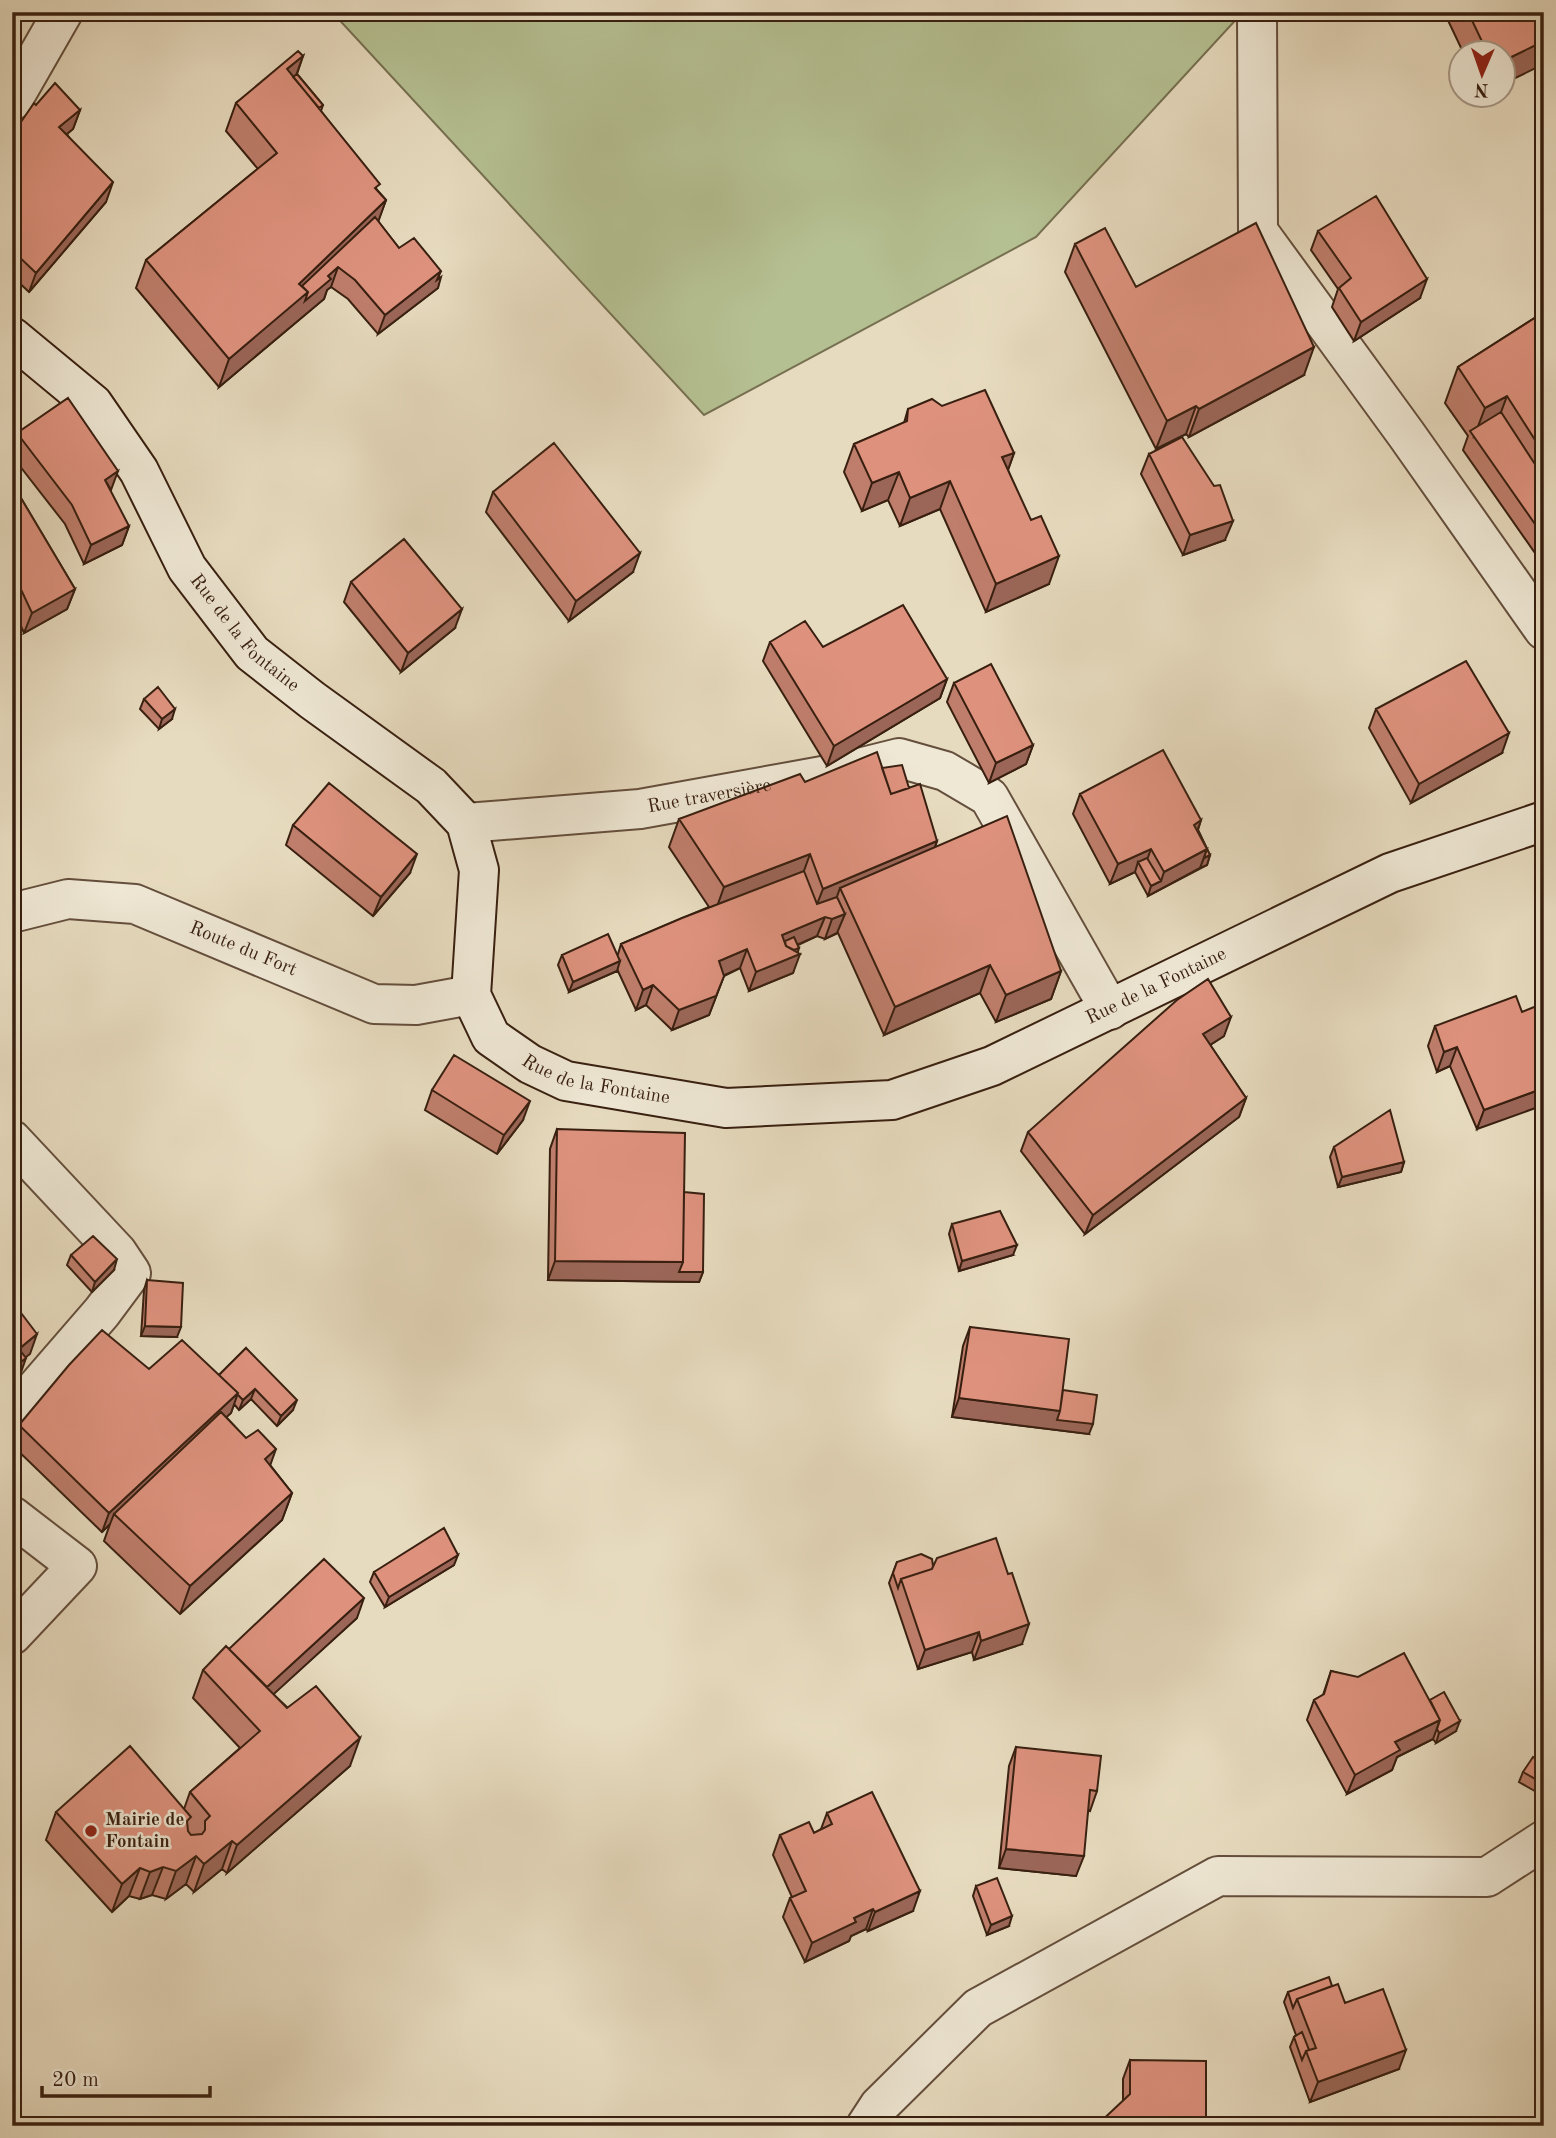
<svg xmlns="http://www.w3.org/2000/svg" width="1556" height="2138" font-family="'Old Standard TT',serif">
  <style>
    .green { fill: #b5c092; stroke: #767051; stroke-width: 2 }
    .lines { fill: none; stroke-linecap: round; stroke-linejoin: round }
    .street-casing { stroke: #644e3c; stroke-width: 42 }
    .secondary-casing { stroke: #381f10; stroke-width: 42 }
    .street { stroke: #efe8d5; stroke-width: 38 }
    .secondary { stroke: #efe8d5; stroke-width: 38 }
    .wall { fill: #bf7e6c; stroke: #381f10; stroke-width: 2 }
    .shaded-wall { fill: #9b6658; stroke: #381f10; stroke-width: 2 }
    .building { fill: #de927e; stroke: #381f10; stroke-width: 2 }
    .poi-dot { fill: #8f2418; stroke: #efe8d5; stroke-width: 2.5 }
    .labels { text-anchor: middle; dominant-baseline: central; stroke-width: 5; stroke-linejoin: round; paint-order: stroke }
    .street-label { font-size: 19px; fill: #381f10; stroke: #efe8d5 }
    .poi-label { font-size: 19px; font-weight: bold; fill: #381f10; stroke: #efe8d5; text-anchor: start }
  </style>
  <rect width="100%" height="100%" fill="#e7dbbf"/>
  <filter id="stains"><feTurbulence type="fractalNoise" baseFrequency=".00286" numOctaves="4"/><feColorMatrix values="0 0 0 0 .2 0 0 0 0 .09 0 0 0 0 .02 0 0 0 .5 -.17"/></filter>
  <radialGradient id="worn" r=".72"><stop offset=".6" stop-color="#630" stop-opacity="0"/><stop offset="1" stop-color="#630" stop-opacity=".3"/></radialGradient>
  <path class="green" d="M332,12H1243L1036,237L704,415Z"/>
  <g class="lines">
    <defs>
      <g id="street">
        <path d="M1257,12L1258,231L1406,434L1544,630"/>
        <path d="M12,101L63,12"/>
        <path id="s1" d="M466,823L640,809L839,773L899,758L945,771L989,797L1110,1010"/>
        <path id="s2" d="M12,913L68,899L135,904L374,1004L416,1005L471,995"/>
        <path d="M12,1140L117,1252L131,1273L102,1312L12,1416"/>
        <path d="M12,1516L77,1566L12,1635"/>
        <path d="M866,2126L879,2106L978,2008L1218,1876L1487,1877L1544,1840"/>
      </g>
      <g id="secondary">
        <path id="s3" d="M12,337L93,404L139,471L187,568L252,653L312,700L431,786L466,823L479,870L471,995L491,1037L530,1064L566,1081L726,1108L892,1100L992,1066L1390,873L1544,821"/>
      </g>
    </defs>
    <use href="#street" class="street-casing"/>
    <use href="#secondary" class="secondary-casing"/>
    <use href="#street" class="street"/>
    <use href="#secondary" class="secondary"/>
  </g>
  <path class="wall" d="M1444,12H1544L1503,52H1463Z
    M303,56L297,74L323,105L321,111L378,191L386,200L378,221L399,248L439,275L438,288L378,334L348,299L331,287L327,290L324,299L219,387L136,288L146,260L258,169L226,131L236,103Z
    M36,105L80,110L73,129L67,134L106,202L29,292L12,276V135Z
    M1318,231L1420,298L1354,341L1332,307L1338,289L1311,250Z
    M1075,244L1136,287L1304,375L1189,437L1186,434L1156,449L1065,272Z
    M1544,312V566L1463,450L1468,436L1445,403L1458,367Z
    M908,409L1014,453L1008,470L1049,584L986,612L940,509L900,526L888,500L862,511L844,472L854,444L904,423Z
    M17,433L129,526L122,545L84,564L65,524L12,456V447Z
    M1149,454L1225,540L1183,555L1141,474Z
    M12,483L75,589L67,609L24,633L12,606Z
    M493,492L633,572L569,621L486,512Z
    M351,582L455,628L401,672L344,602Z
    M770,642L823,647L947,679L940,698L827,766L763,661Z
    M954,683L1033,745L1026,764L989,783L947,702Z
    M144,699L172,719L159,729L140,709Z
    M1376,709L1502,753L1411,803L1369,728Z
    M882,768L909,788L937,841L935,847L1061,971L1051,999L996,1022L980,993L884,1035L838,933L825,939L817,936L798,945V952L793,973L749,991L740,968L724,976L709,1015L672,1030L646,1005L636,1010L617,969V971L569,992L558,965L562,955L618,954L621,944L709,907L669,847L679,819L805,782Z
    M1080,794L1201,820L1198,830L1210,855L1207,865L1148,896L1135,872L1110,884L1073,814Z
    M293,825L410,873L373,916L286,845Z
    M1522,1012L1477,1129L1450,1066L1437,1072L1428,1046L1435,1026Z
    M1224,1036L1210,1045L1246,1098L1239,1117L1085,1234L1021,1151L1028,1132Z
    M432,1090L523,1120L497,1154L425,1110Z
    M557,1129L684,1192L703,1272L699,1282L548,1280L550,1149Z
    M1334,1147L1404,1162L1401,1172L1338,1187L1330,1157Z
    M952,1224L1013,1255L959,1271L949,1234Z
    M71,1255L114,1270L92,1292L67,1265Z
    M147,1280L177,1337L141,1336L144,1290Z
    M970,1327L1063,1390L1089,1434L952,1417L963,1346Z
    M246,1348L293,1410L277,1426L251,1399L239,1410L234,1404L231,1413L226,1417L270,1465L292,1493L282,1520L180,1614L104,1541L110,1524L102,1532L12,1445L19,1425L149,1369L219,1375Z
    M897,1562L933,1566L1022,1644L974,1660L972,1652L918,1669L889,1583Z
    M454,1565L385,1607L370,1582L374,1572Z
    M357,1618L273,1694L350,1766L227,1873L222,1869L194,1892L186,1884L166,1899L152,1895L140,1899L129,1896L112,1912L46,1840L56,1812L184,1809L190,1792L240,1748L193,1698L203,1670L229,1649Z
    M1331,1671L1430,1700L1456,1731L1436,1743L1433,1739L1397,1757L1392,1770L1347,1794L1307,1720L1314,1700L1323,1695Z
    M1016,1747L1097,1791L1090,1811L1088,1810L1076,1876L999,1868L1009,1766Z
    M1544,1763V1788L1540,1794L1519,1782L1523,1772Z
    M827,1813L913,1911L868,1931L866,1929L851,1936L849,1941L805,1962L783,1917L790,1898L792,1897L773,1855L780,1835L814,1833L821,1829Z
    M976,1886L1009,1926L987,1935L973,1896Z
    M1332,1986L1399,2069L1310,2102L1290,2047L1294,2037L1296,2035L1284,2002L1288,1992Z
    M1130,2060L1206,2126L1123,2100V2079Z"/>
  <path class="shaded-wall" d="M1544,41V64L1503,84V61Z
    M303,56L293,84L287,69Z
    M80,110L73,129L52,146L59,127Z
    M113,182L106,202L29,292L36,273Z
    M386,200L376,228L328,276L338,267L331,287L327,290L324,299L219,387L229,359L299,284Z
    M441,271L437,280L441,277L438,288L378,334L385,315Z
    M1427,279L1420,298L1354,341L1361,322Z
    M1314,347L1304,375L1189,437L1199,409Z
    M1507,396L1494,431L1474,437L1485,408Z
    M1196,406L1186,434L1156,449L1167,421Z
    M1014,453L1004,481L1002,457Z
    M118,471L111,490L105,480Z
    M899,472L888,500L862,511L872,483Z
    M950,481L940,509L900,526L910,498Z
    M1233,521L1225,540L1183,555L1190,535Z
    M129,526L122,545L84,564L91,545Z
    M640,553L633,572L569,621L576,601Z
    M1059,556L1049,584L986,612L996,584Z
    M75,589L67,609L24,633L32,613Z
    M462,609L455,628L401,672L408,653Z
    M947,679L940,698L827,766L834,746Z
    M175,709L172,719L159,729L162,719Z
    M1509,733L1502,753L1411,803L1419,784Z
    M1033,745L1026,764L989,783L996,763Z
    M1201,820L1194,840V825Z
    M937,841L927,869L840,888L833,908L812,917L823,889Z
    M1151,849L1144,868L1138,862L1135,872L1110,884L1118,864Z
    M1207,849L1200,868L1148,896L1151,886L1161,881L1164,872Z
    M417,854L410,873L373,916L381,897Z
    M810,854L800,882L714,915L724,887Z
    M1210,855L1207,865L1200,868L1204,858Z
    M845,914L837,933L825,939L832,919Z
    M825,917L817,936L781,952L782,935Z
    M799,948L797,955L800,954L793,973L749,991L756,972L783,955Z
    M747,949L740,968L712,981L719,961Z
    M620,961L617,971L569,992L573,982Z
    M990,965L980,993L884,1035L895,1007Z
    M1061,971L1051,999L996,1022L1006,995Z
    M724,976L709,1015L672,1030L679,1010Z
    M653,985L646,1005L636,1010L643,990Z
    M1231,1017L1224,1036L1196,1054L1203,1034Z
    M1457,1047L1450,1066L1437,1072L1444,1052Z
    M1544,1088V1105L1477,1129L1484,1110Z
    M1246,1098L1239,1117L1085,1234L1093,1215Z
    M530,1101L523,1120L497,1154L504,1135Z
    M1404,1162L1401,1172L1338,1187L1342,1177Z
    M1017,1245L1013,1255L959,1271L962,1261Z
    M117,1259L114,1270L92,1292L95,1282Z
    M555,1261L683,1262L703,1272L699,1282L548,1280Z
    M145,1326L181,1327L177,1337L141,1336Z
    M37,1334L30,1354L12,1368L19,1349Z
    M26,1358L19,1378L12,1383V1369Z
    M255,1389L251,1399L239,1410L243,1400Z
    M238,1393L231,1413L118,1517L114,1514L110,1524L102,1532L109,1513Z
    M959,1398L1060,1411L1093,1424L1089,1434L952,1417Z
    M297,1400L293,1410L277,1426L281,1416Z
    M276,1449L266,1477L265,1459Z
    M292,1493L282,1520L180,1614L190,1586Z
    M19,1534L12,1553V1540Z
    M458,1555L454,1565L385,1607L389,1597Z
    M364,1598L357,1618L254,1712L261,1692Z
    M1029,1624L1022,1644L974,1660L981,1641Z
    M979,1632L972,1652L918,1669L925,1650Z
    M1440,1720L1433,1739L1397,1757L1392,1770L1347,1794L1355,1775L1395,1742Z
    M1460,1721L1456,1731L1436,1743L1439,1733Z
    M360,1738L350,1766L227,1873L237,1845Z
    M232,1841L222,1869L194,1892L204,1864Z
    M1006,1849L1084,1856L1076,1876L999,1868Z
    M196,1856L186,1884L166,1899L176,1871Z
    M163,1867L152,1895L140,1899L150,1872Z
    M140,1868L129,1896L112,1912L122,1884Z
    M920,1891L913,1911L868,1931L875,1912Z
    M873,1909L866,1929L851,1936L849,1941L805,1962L812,1943L854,1918Z
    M1012,1916L1009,1926L987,1935L991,1925Z
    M1406,2050L1399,2069L1310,2102L1318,2082Z"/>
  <path class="building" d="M1468,12H1544V41L1503,61V52H1487Z
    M298,51L303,56L287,69L380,184L375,188L386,200L299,284L308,292L229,359L146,260L277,153L236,103Z
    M297,74L323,105L319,108L293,77Z
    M55,83L80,110L59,127L113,182L36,273L12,250V135L34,103L36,105Z
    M1376,196L1427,279L1361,322L1339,288L1351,278L1318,231Z
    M375,217L399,248L414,238L441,271L385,315L355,280L338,267L328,276L331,279L305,301L308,292L302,286Z
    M1256,223L1314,347L1199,409L1196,406L1167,421L1075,244L1105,228L1136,287Z
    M1544,312V454L1507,396L1485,408L1458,367Z
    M985,390L1014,453L1002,457L1031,520L1041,516L1059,556L996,584L950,481L910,498L899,472L872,483L854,444L907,421L908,409L932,399L942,406Z
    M68,398L118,471L105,480L129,526L91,545L72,505L17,433Z
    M1501,412L1544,478V537L1470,431Z
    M1182,437L1214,486L1220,485L1233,521L1190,535L1149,454Z
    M554,443L640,553L576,601L493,492Z
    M12,483L75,589L32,613L18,583L12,574Z
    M404,539L462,609L408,653L351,582Z
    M903,605L947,679L834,746L770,642L805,621L823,647Z
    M1466,661L1509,733L1419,784L1376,709Z
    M991,664L1033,745L996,763L954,683Z
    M158,687L175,709L162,719L144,699Z
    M1163,750L1201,820L1194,825L1207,849L1164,872L1151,849L1118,864L1080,794Z
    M877,752L891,794L920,784L937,841L823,889L810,854L724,887L679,819L800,774L805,782Z
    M902,765L909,788L891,794L882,768Z
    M329,783L417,854L381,897L293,825Z
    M1007,816L1061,971L1006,995L990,965L895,1007L840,888Z
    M1197,830H1198L1210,855L1204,858L1207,849Z
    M1147,858L1161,881L1151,886L1138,862Z
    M804,871L817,904L837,897L845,914L832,919L825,917L782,935L786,946L800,954L756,972L747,949L719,961L724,976L716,996L679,1010L653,985L643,990L621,944L682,918Z
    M608,934L620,961L573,982L562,955Z
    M794,937L799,948L794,950L786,946L785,941Z
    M1208,979L1231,1017L1203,1034L1246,1098L1093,1215L1028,1132L1177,1000Z
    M1516,996L1522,1012L1544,1003V1088L1484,1110L1457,1047L1444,1052L1435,1026Z
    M454,1055L530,1101L504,1135L432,1090Z
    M1390,1110L1404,1162L1342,1177L1334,1147Z
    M557,1129L685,1133L683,1262L555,1261Z
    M684,1192L704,1194L703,1272H679L683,1262Z
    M1000,1211L1017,1245L962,1261L952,1224Z
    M93,1236L117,1259L95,1282L71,1255Z
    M147,1280L183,1283L181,1327L145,1326Z
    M12,1301L37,1334L19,1349L26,1358L12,1369Z
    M970,1327L1069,1339L1060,1411L959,1398Z
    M102,1330L149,1369L182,1340L238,1393L109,1513L19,1425L69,1365Z
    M246,1348L297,1400L281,1416L255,1389L243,1400L237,1394L238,1393L219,1375Z
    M1063,1390L1097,1395L1093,1424L1057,1420L1060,1411Z
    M221,1412L246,1438L258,1430L276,1449L265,1459L292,1493L190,1586L114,1514Z
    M12,1526L19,1534L12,1540Z
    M444,1528L458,1555L389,1597L374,1572Z
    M996,1538L1008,1574L1012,1573L1029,1624L981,1641L979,1632L925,1650L901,1579L932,1569L937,1558Z
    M921,1554L932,1559L933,1566L932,1569L901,1579L898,1588L893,1573L897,1562Z
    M324,1559L364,1598L267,1687L229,1649Z
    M226,1646L287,1708L316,1686L360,1738L237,1845L232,1841L204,1864L196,1856L176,1871L163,1867L150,1872L140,1868L122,1884L56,1812L130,1746L191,1817L187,1821L188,1831L191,1835L202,1834L205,1830V1821L210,1816L190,1792L260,1731L203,1670Z
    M1404,1653L1440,1720L1395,1742L1400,1750L1355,1775L1314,1700L1324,1694L1331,1671L1358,1677Z
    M1444,1692L1460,1721L1439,1733L1437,1729L1440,1720L1430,1700Z
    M1016,1747L1101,1756L1097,1791L1090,1790L1084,1856L1006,1849Z
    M1533,1757L1544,1763V1784L1523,1772Z
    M872,1792L920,1891L875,1912L873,1909L854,1918L856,1922L812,1943L790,1898L806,1891L780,1835L809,1822L814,1833L832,1824L827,1813Z
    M997,1878L1012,1916L991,1925L976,1886Z
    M1329,1977L1332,1986L1297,1999L1293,2008L1288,1992Z
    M1338,1984L1345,2003L1383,1989L1406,2050L1318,2082L1306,2051L1316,2048L1297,1999Z
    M1302,2032L1309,2050L1306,2051L1302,2060L1294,2037Z
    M1130,2060L1206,2061V2126H1096L1130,2094Z"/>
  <circle class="poi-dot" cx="91" cy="1831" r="7"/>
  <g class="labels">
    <g class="street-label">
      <text stroke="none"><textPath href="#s3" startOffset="382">Rue de la Fontaine</textPath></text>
      <text stroke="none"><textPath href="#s1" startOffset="245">Rue traversière</textPath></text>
      <text stroke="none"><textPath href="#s2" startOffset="242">Route du Fort</textPath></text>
      <text stroke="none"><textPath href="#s3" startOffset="1600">Rue de la Fontaine</textPath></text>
      <text stroke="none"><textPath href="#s3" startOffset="1012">Rue de la Fontaine</textPath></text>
    </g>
    <g class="poi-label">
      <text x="105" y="1820">Mairie de<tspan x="105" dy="22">Fontain</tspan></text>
    </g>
  </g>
  <rect width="1556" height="2138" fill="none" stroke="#e7dbbf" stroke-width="42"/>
  <rect x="14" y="14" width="1528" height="2110" fill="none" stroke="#381f10" stroke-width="3.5"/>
  <rect x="21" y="21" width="1514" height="2096" fill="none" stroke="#381f10" stroke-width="2"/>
  <g transform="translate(1482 74) rotate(182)"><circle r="33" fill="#efe8d5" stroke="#a69886" stroke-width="2"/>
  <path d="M0-5L12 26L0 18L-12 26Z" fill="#8f2418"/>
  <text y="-10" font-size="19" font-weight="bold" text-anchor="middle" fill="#381f10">N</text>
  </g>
  <path d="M42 2086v10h168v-10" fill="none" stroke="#381f10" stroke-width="3.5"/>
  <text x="52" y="2086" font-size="21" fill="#381f10" stroke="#efe8d5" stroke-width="5" paint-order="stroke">20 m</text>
  <rect width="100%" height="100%" filter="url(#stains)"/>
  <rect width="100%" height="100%" fill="url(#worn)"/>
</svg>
